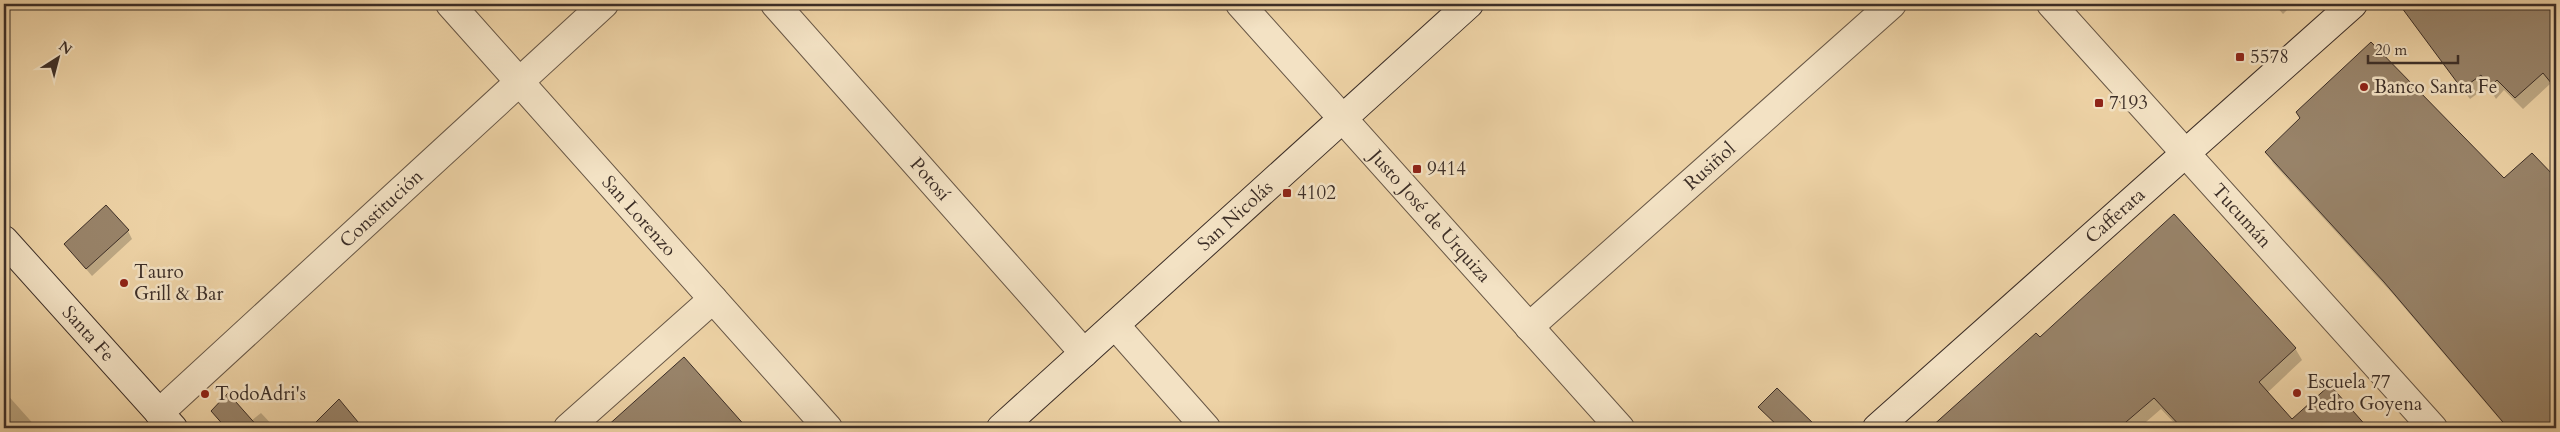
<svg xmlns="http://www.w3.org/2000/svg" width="2560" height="432" font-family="Cardo,serif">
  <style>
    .shadow { fill: #0003 }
    .building { fill: #988369; stroke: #3c2e27 }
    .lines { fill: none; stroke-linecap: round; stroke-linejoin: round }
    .street-casing { stroke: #685746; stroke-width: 30 }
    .secondary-casing { stroke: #3c2e27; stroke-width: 30 }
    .street { stroke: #f3e2c4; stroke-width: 28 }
    .secondary { stroke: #f3e2c4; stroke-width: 28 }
    .poi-dot { fill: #8f2418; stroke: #f3e2c4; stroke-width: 2 }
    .labels { text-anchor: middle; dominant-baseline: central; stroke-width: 5; stroke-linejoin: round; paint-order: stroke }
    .poi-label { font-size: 19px; fill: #3c2e27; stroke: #f3e2c4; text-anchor: start }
    .street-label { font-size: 19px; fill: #3c2e27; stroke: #f3e2c4 }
  </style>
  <rect width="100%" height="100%" fill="#edd2a5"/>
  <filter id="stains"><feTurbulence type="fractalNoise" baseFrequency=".004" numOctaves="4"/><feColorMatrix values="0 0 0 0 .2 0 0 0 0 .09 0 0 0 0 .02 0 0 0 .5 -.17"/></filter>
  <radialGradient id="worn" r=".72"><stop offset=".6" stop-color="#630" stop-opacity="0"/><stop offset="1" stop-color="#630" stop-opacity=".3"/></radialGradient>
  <path class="shadow" d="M2274,4H2293L2283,14Z
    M2414,4H2556V91L2550,84L2523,109L2504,90L2496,99L2488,86L2470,99L2413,23L2406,11Z
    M2267,152L2504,180L2532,155L2556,179V428H2507L2392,293L2273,163Z
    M128,231L132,239L92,276L65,244Z
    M2036,334L2040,338L2295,348L2302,360L2267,393L2292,421L2330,387L2367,428H2179L2161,409L2139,428H1930Z
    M684,359L747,428H607Z
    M4,391L37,428H4Z
    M1760,407L1808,420L1812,428H1778Z
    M212,412L251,421L261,413L275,428H225Z"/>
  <path class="building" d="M2399,4H2556V89L2543,73L2515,98L2497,80L2489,88L2481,75L2462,89Z
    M2371,42L2504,178L2532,153L2556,178V428H2508L2384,282L2265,152L2300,118L2296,112Z
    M106,205L129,230L86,269L64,244Z
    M2174,214L2296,348L2259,382L2292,419L2330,385L2368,428H2182L2154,398L2119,428H1930L2036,333L2040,337Z
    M684,357L747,428H605Z
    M1777,388L1818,428H1780L1758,407Z
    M228,393L259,428H226L211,411Z
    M339,399L363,428H310Z"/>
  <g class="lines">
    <defs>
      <g id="street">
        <path id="s1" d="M450,4L828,428"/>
        <path id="s2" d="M775,4L1084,353"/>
        <path id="s3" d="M1240,4L1620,428"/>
        <path id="s4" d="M2051,4L2433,428"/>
        <path d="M1115,325L1206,428"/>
        <path id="s5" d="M1529,327L1892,4"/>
        <path id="s6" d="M159,413L604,4"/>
        <path d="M568,428L713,299"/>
      </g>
      <g id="secondary">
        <path id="s7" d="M4,240L173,428"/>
        <path id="s8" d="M1001,428L1469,4"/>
        <path id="s9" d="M1877,428L2353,4"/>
      </g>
    </defs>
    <use href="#street" class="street-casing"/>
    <use href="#secondary" class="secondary-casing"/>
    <use href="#street" class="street"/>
    <use href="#secondary" class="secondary"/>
  </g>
  <g class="poi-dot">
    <rect x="2235" y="52" width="10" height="10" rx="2.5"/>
    <circle cx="2364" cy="87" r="5"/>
    <rect x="2094" y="98" width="10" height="10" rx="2.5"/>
    <rect x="1412" y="164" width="10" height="10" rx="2.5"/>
    <rect x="1282" y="188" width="10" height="10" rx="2.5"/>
    <circle cx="124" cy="283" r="5"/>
    <circle cx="2297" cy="393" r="5"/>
    <circle cx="205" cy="394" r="5"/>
  </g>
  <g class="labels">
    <g class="poi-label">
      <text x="2250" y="57">5578</text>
      <text x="2374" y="87">Banco Santa Fe</text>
      <text x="2109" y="103">7193</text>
      <text x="1427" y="169">9414</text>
      <text x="1297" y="193">4102</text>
      <text x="134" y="272">Tauro<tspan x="134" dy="22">Grill &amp; Bar</tspan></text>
      <text x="2307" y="382">Escuela 77<tspan x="2307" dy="22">Pedro Goyena</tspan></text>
      <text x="215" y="394">TodoAdri's</text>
    </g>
    <g class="street-label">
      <text stroke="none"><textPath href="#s5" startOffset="242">Rusiñol</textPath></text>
      <text stroke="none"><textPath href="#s2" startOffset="234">Potosí</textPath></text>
      <text stroke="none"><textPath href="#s6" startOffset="302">Constitución</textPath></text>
      <text stroke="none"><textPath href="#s8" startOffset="316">San Nicolás</textPath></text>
      <text stroke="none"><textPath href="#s1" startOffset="284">San Lorenzo</textPath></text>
      <text stroke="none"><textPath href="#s3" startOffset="285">Justo José de Urquiza</textPath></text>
      <text stroke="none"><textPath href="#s9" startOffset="319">Cafferata</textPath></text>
      <text stroke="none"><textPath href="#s4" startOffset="285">Tucumán</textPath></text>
      <text stroke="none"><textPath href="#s7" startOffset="126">Santa Fe</textPath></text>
    </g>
  </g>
  <rect width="2560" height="432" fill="none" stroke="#edd2a5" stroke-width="20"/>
  <rect x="5" y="5" width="2550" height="422" fill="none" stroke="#3c2e27" stroke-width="2.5"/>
  <rect x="10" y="10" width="2540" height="412" fill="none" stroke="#3c2e27"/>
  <g transform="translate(58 58) rotate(36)" stroke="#f3e2c4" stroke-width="4" paint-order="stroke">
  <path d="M0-4L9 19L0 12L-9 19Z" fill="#3c2e27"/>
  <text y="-8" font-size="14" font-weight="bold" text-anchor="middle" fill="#3c2e27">N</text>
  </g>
  <path d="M2368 55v8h90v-8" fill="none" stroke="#3c2e27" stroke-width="2.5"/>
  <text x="2375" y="55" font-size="15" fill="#3c2e27" stroke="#f3e2c4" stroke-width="4" paint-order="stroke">20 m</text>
  <rect width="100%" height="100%" filter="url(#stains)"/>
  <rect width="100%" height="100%" fill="url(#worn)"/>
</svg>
